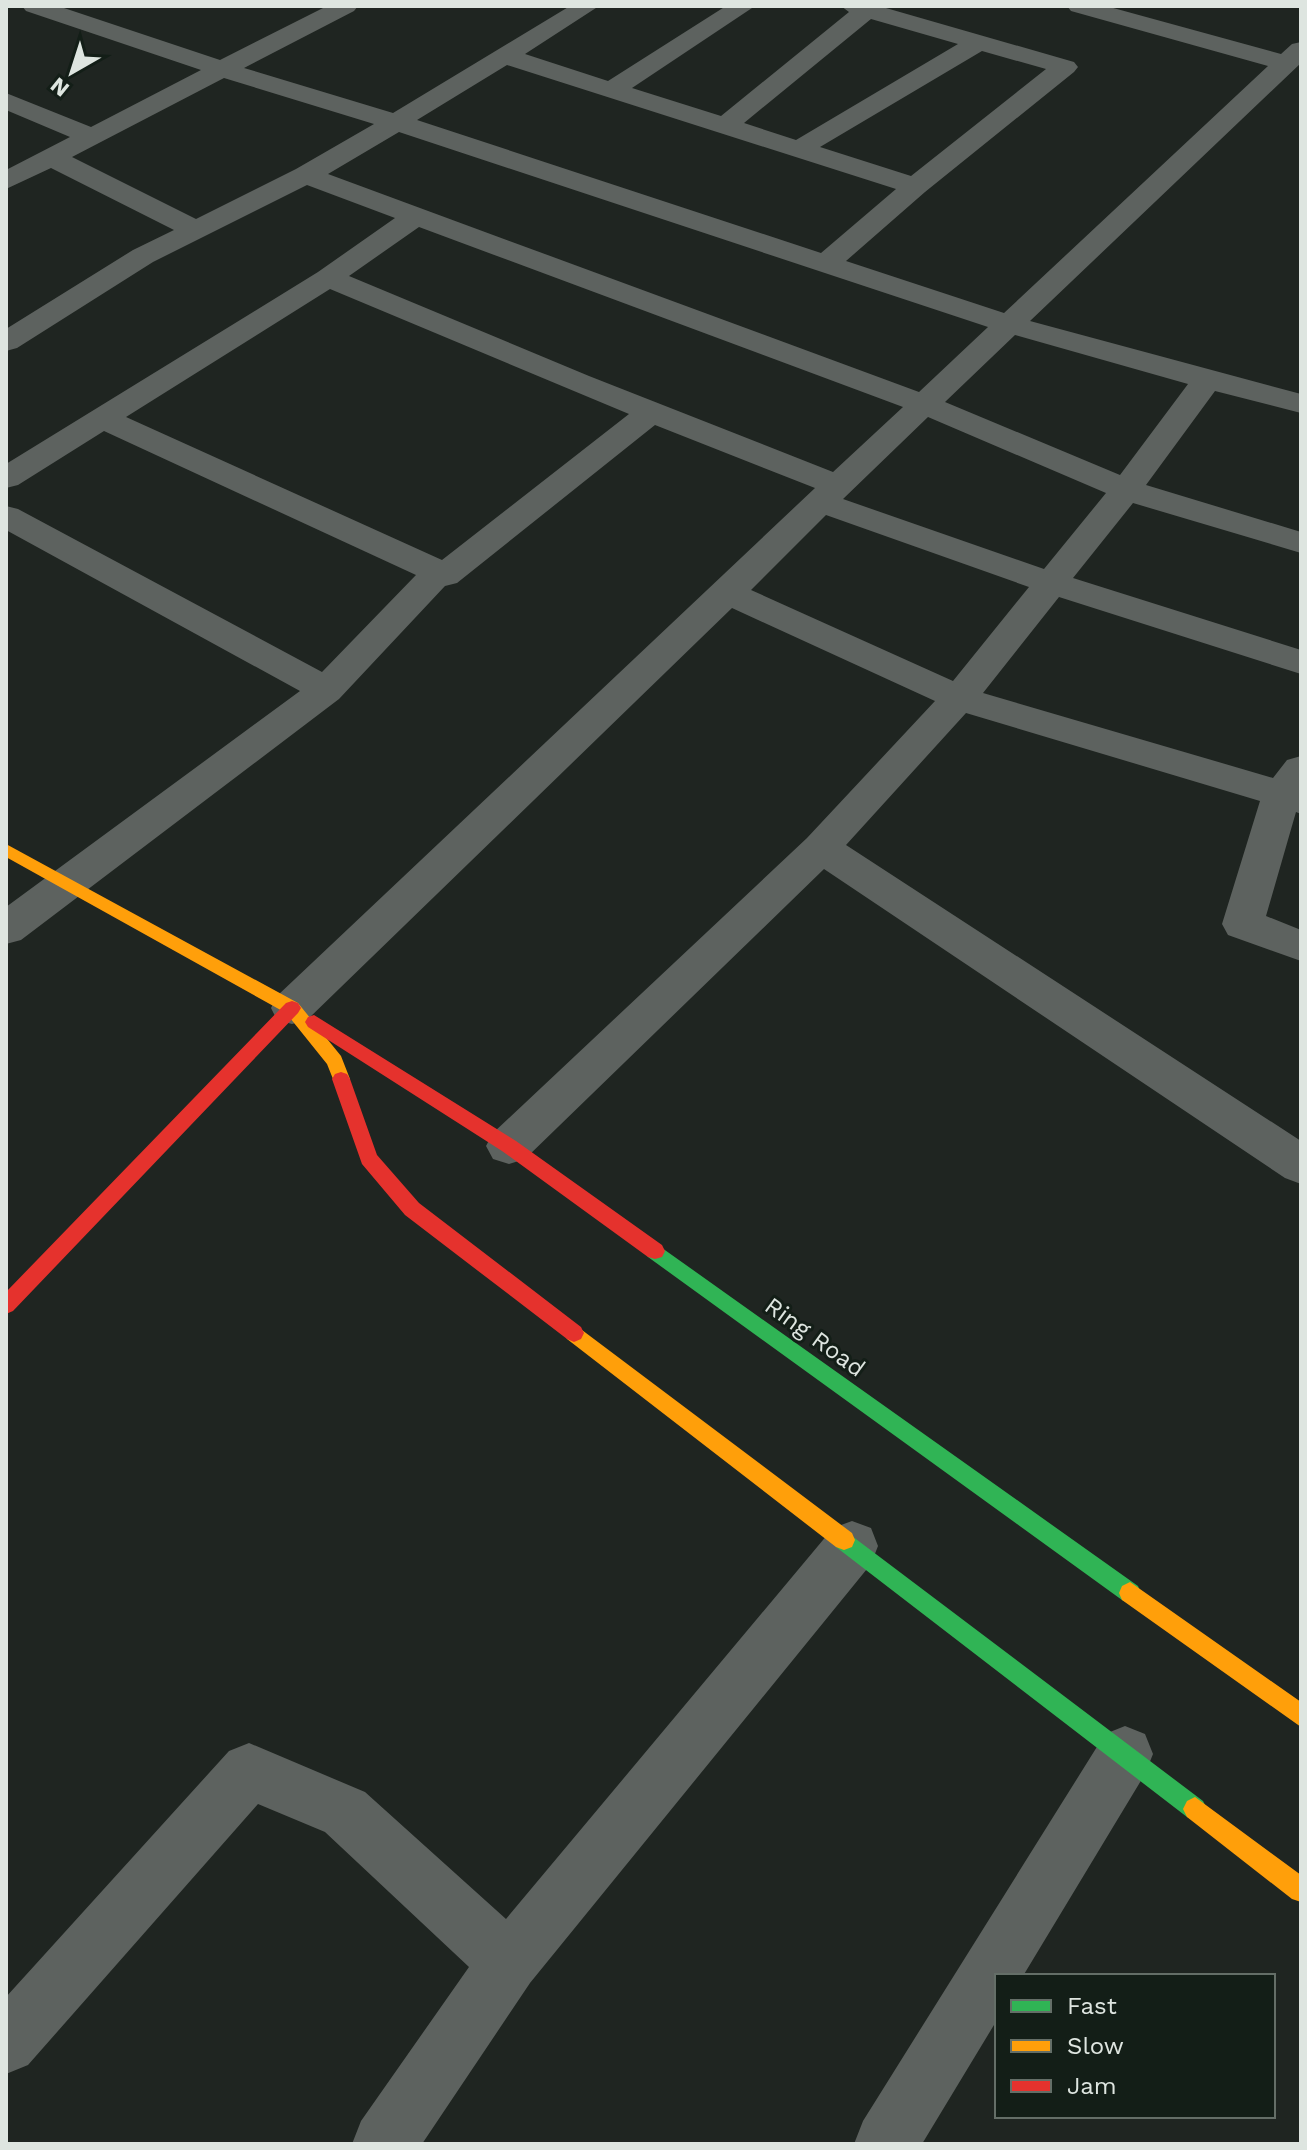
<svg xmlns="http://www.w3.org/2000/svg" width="1307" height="2150" font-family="'Work Sans',sans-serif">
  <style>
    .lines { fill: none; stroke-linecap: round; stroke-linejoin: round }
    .street { fill: #5d625f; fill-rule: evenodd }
    .fast { fill: #30b455; fill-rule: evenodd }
    .slow { fill: #ff9f0a; fill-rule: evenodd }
    .jam { fill: #e5322d; fill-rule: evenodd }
    .labels { text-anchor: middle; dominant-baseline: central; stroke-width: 6; stroke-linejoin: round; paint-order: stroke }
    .street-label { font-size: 24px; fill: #dee5e0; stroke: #131e17 }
  </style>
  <rect width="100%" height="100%" fill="#1f2521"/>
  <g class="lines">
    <path class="street" d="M22,6H58L220,60L327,6H358L354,11L244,68L393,113L570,6H599L525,54L608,81L726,6H755L632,88L721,116L849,12L841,6H879L1074,62L1078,67L1074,72L925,192L846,261L1004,313L1268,66L1071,11L1067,6H1106L1281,54L1292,44L1301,42V63L1030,321L1301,394V413L1215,391L1146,485L1301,532V553L1133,503L1073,578L1301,650V674L1059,597L983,693L1273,778L1287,760L1301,756V814L1296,812L1266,916L1301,930V961L1228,935L1222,924L1260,801L966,713L846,845L1301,1141V1184L1285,1178L824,869L525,1159L509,1164L493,1159L486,1146L493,1133L807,838L935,701L732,608L307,1020L292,1024L277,1020L271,1008L277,996L815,488L655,425L457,583L445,586L339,699L21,940L6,944V907L300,691L6,530V506L18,509L322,672L416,575L104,431L18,485L6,488V464L318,272L395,218L307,185L153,262L17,348L6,351V329L133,250L174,230L51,168L6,189V170L70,137L6,110V93L91,127L201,70L26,11ZM871,19L958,44L796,140L744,123ZM982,51L1046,69L911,176L820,147ZM507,65L896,189L821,253L417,120ZM224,78L374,124L296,169L196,219L72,157ZM399,132L988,327L919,392L328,174ZM419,227L903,407L833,472L589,376L349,276ZM330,289L629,414L442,560L126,417ZM1015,335L1188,384L1120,475L945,402ZM928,417L1106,493L1044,569L843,499ZM826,515L1029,587L953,681L751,590Z
      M852,1521L871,1528L878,1546L871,1564L530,1983L422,2144H352L361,2121L469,1967L325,1832L258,1804L28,2065L6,2074V1997L229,1751L249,1743L365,1792L506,1919L833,1528Z
      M1125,1726L1145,1734L1153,1754L1145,1774L1023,1976H997V2020L922,2144H854L863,2121L1105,1734Z"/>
    <path class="fast" d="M655,1243L1138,1586L1141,1593L1138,1600L1130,1604L1122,1600L648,1257L645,1251L648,1245Z
      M844,1530L1203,1801L1207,1809L1203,1817L1195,1821L1187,1817L836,1547L833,1540L836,1533Z"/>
    <path class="slow" d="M6,844L298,1003L341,1056L350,1079L347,1084H335L327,1064L286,1013L6,857Z
      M574,1324L852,1533L855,1540L852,1547L844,1550L836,1547L567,1339L564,1333L567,1327Z
      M1130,1582L1301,1702V1727L1122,1600L1119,1593L1122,1586Z
      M1195,1797L1301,1875V1902L1292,1899L1187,1817L1183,1809L1187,1801Z"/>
    <path class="jam" d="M292,1001L298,1003L301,1008L298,1013L13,1311L6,1314V1292L286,1003Z
      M314,1015L516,1141L662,1245L665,1251L662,1257L655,1259L648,1257L502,1151L308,1027L305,1022L308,1017Z
      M341,1072L347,1074L350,1079L377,1155L419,1203L581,1327L584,1333L581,1339L574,1342L567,1339L405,1215L362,1164L332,1079L335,1074Z"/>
  </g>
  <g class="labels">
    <g class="street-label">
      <text transform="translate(815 1337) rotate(36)">Ring Road</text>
    </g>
  </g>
  <rect width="1307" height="2150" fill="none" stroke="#dee5e0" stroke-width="16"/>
  <rect x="995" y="1974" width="280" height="144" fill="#131e17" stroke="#646e67" stroke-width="2"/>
  <rect x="1011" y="2000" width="40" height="12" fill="#30b455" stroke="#646e67" stroke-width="2"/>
  <text x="1067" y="2014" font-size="24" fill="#dee5e0">Fast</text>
  <rect x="1011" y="2040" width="40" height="12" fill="#ff9f0a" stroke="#646e67" stroke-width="2"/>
  <text x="1067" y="2054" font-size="24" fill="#dee5e0">Slow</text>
  <rect x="1011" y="2080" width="40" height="12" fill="#e5322d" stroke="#646e67" stroke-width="2"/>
  <text x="1067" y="2094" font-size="24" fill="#dee5e0">Jam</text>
  <g transform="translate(72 72) rotate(219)" stroke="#131e17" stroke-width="6" paint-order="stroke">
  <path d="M0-6L14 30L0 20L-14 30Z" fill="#dee5e0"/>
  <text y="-12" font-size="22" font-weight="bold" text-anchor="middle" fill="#dee5e0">N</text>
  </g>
</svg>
